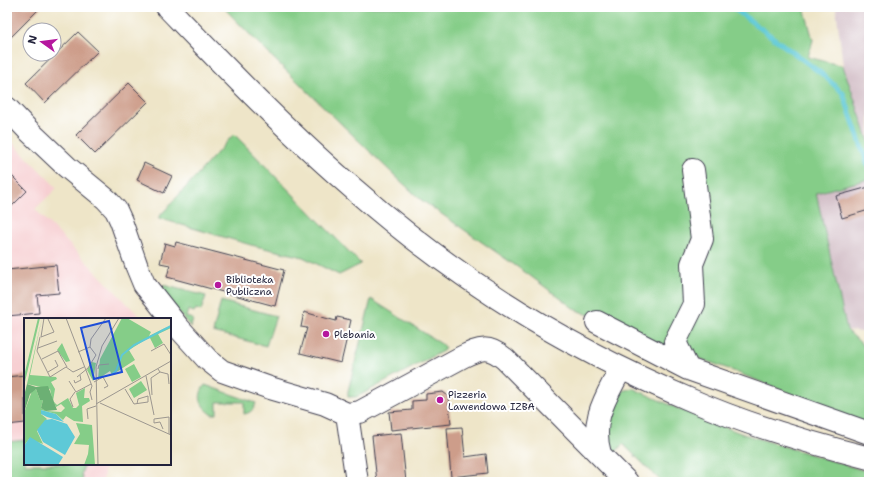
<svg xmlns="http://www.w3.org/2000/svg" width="876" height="489" font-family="'Shantell Sans',sans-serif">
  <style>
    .built { fill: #f7cfd2 }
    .industrial { fill: #d2bdc6 }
    .green { fill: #85cd88; stroke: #547862 }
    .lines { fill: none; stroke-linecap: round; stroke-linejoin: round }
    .stream { stroke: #5ec9d7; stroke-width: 5 }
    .building { fill: #cd9d8a }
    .minor-casing { stroke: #413f50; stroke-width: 24 }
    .minor { stroke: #fff; stroke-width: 22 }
    .poi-dot { fill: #b5179e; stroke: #fff; stroke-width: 1.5 }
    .labels { text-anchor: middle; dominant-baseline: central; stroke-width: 4; stroke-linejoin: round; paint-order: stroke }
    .poi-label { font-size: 10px; fill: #22223b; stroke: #fff; text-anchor: start }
    .inset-river { fill: none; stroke: #5ec9d7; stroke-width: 2 }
    .inset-road { fill: none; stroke: #9c9790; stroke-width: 1 }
    .view { fill: #1d4ed8; fill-opacity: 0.15; stroke: #1d4ed8; stroke-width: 2 }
    .inset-edge { fill: none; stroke: #22223b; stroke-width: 2 }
  </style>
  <rect width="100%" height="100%" fill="#fff"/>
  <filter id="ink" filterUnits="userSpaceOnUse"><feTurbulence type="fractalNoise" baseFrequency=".025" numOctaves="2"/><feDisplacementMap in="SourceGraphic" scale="8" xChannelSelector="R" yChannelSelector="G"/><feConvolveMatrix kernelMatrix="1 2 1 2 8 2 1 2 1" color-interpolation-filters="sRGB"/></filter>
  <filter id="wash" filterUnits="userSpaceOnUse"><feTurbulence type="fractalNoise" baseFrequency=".012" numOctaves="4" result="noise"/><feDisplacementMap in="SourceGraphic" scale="16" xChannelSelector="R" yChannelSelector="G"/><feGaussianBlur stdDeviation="0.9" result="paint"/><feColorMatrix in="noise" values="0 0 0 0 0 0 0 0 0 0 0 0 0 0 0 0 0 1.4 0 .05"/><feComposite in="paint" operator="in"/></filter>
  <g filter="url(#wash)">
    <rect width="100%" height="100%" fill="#eee5c8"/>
    <path class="built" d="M7,137L57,188L35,209L142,319H25V464H105L103,482H7Z"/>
    <path class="industrial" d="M836,7H869V142L843,66Z
      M869,179V333L847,330L816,193Z"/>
    <path class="green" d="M223,7H804L813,40L808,57L843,66L869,142V179L816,193L847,330L869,351V422H860L726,368L664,346L621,327L576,310L529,275L420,199L392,173L266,51Z
      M234,134L361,264L339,275L303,257L251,245L158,218Z
      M163,285L206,296L201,311L196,309L194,312L188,310L186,317L193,319L191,327L164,297Z
      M371,299L443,345L445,348L443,351L366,392L356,397H348V391Z
      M221,301L276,316L266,346L213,332Z
      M205,385L256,403C254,409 251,413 244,414V402H217V414H212C201,407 196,397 205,385Z
      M632,388L679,409L743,434L869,472V482H662L623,444L612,456L604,431L618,394L622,391Z
      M25,440V464H84L81,476L83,478L81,482H7V442Z"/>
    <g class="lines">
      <path class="stream" d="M732,7L822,74L843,93L869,168"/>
    </g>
    <g id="blocks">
      <path class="building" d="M7,7H41L7,41Z
        M78,32L98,51L45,103L26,83Z
        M129,83L148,102L95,154L76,135Z
        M144,163L172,176L164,193L137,180Z
        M7,171L27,191L7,211Z
        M869,187V210L842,218L836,196Z
        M176,242L284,270L275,306L167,277L170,265L160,263L165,243L175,246Z
        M56,265L59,293L37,295L39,313L7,316V270Z
        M304,312L336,321L337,317L351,320L341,363L300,353L307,328L301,327Z
        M25,375V423L7,425V377Z
        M443,392L448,396L451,424L391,430L389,412L412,410V401L426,400V394Z
        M462,427L465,457L486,454L488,473L451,477L447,428Z
        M401,433L406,482H377L372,436Z"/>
    </g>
  </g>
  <g filter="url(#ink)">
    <use href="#blocks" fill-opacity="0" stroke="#413f50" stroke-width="1"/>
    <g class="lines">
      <defs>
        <path id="minor" d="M167,7C228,70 289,134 356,191C455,278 570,349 691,400C748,425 809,443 869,458
          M7,108L28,130L67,167L106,199L116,210L121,221L137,267L144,284L178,327L207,359L222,371L270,388L325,404L347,414L360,412L462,357C481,348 488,345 505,359L627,482
          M693,170L702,239L692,264L694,304L675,342L688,369L869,433
          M597,322L688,369
          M347,414L357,482
          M600,454C590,419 606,398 621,368"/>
      </defs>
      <use href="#minor" class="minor-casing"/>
      <use href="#minor" class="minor"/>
    </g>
  </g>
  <g class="poi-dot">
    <circle cx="218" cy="285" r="4"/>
    <circle cx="326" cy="334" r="4"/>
    <circle cx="440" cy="400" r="4"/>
  </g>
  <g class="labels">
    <g class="poi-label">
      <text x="226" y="279">Biblioteka<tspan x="226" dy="12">Publiczna</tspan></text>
      <text x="334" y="334">Plebania</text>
      <text x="448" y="394">Pizzeria<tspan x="448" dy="12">Lawendowa IZBA</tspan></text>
    </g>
  </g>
  <g transform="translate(24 318)">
    <rect width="147" height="147" fill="#eee5c8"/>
    <path d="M14,0H16L0,68V58ZM18,0L6,57L32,59L33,61L27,64L31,71L29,83L33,87L44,80L49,90H52L55,87L52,75L61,70L60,80H65L66,83L58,88L59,104L50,103L42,98L39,102L32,96L17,92V96L23,101L13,113L19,126L5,121L0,128V95L8,73L12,71L16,82H19L17,90L23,93L37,94L41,90L37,86L32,89L28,80L26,71L3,66ZM98,0H103L127,14L125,18L141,10L147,8V10L134,16L139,25L131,30L126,20L121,22L105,32L111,42L88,57L86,53L74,61L76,41ZM38,25L46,43L42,44L33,32ZM68,44L72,45L69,63L63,52ZM110,46L117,59L108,64L101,51ZM117,63L123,72L110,80L105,71ZM52,105L68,107L71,147H60L64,136L65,127L50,126L56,116Z" fill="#85cd88"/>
    <path d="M3,66L12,69L24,68L33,92L22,93L17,90L19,82H16L12,71L6,76L0,95V78Z" fill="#6cb074"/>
    <path d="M17,92L32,96L40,104L23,99L17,96ZM28,101L43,106L51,119L41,137L19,124L13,112L21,102ZM6,119L39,139L34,147H0V128Z" fill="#5ec9d7"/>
    <path class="inset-river" d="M88,56L92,53L98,37L110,27L147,8"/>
    <path class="inset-road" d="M20,0L17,19L30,14L24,1M42,0L68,68L66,74L68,82M16,19L13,33L26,59L42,49L49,54L60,49M14,30L33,23M127,33L140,26L147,37M54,34L66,29M18,41L34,33L43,49M74,51L75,47L85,46M24,54L34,48L31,42M136,54L144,56L145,66M122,58L130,97M53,59L64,50L72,37L66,29L67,21L82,0M50,62L51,65L57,62L56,57M45,63L52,74L67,66M70,64L79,59L84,68L80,70M101,71L110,86L124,84V78L114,81L113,86M128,77L127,60L136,54L134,51M76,85L147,117M72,86L147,43M49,89L46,81L51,74M64,101L63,91L72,88M139,111L136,104L130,105V101L145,99V116M74,147L72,49L78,28L95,0"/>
    <path class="view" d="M85,3L98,54L70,61L57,10Z"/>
    <rect width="147" height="147" class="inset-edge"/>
  </g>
  <rect width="876" height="489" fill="none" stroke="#fff" stroke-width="24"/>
  <g transform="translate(42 42) rotate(284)"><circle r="19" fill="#ffffff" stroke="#a7a7b1"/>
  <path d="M0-3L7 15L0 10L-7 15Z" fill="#b5179e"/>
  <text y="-6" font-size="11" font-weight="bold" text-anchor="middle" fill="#22223b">N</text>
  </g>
</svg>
